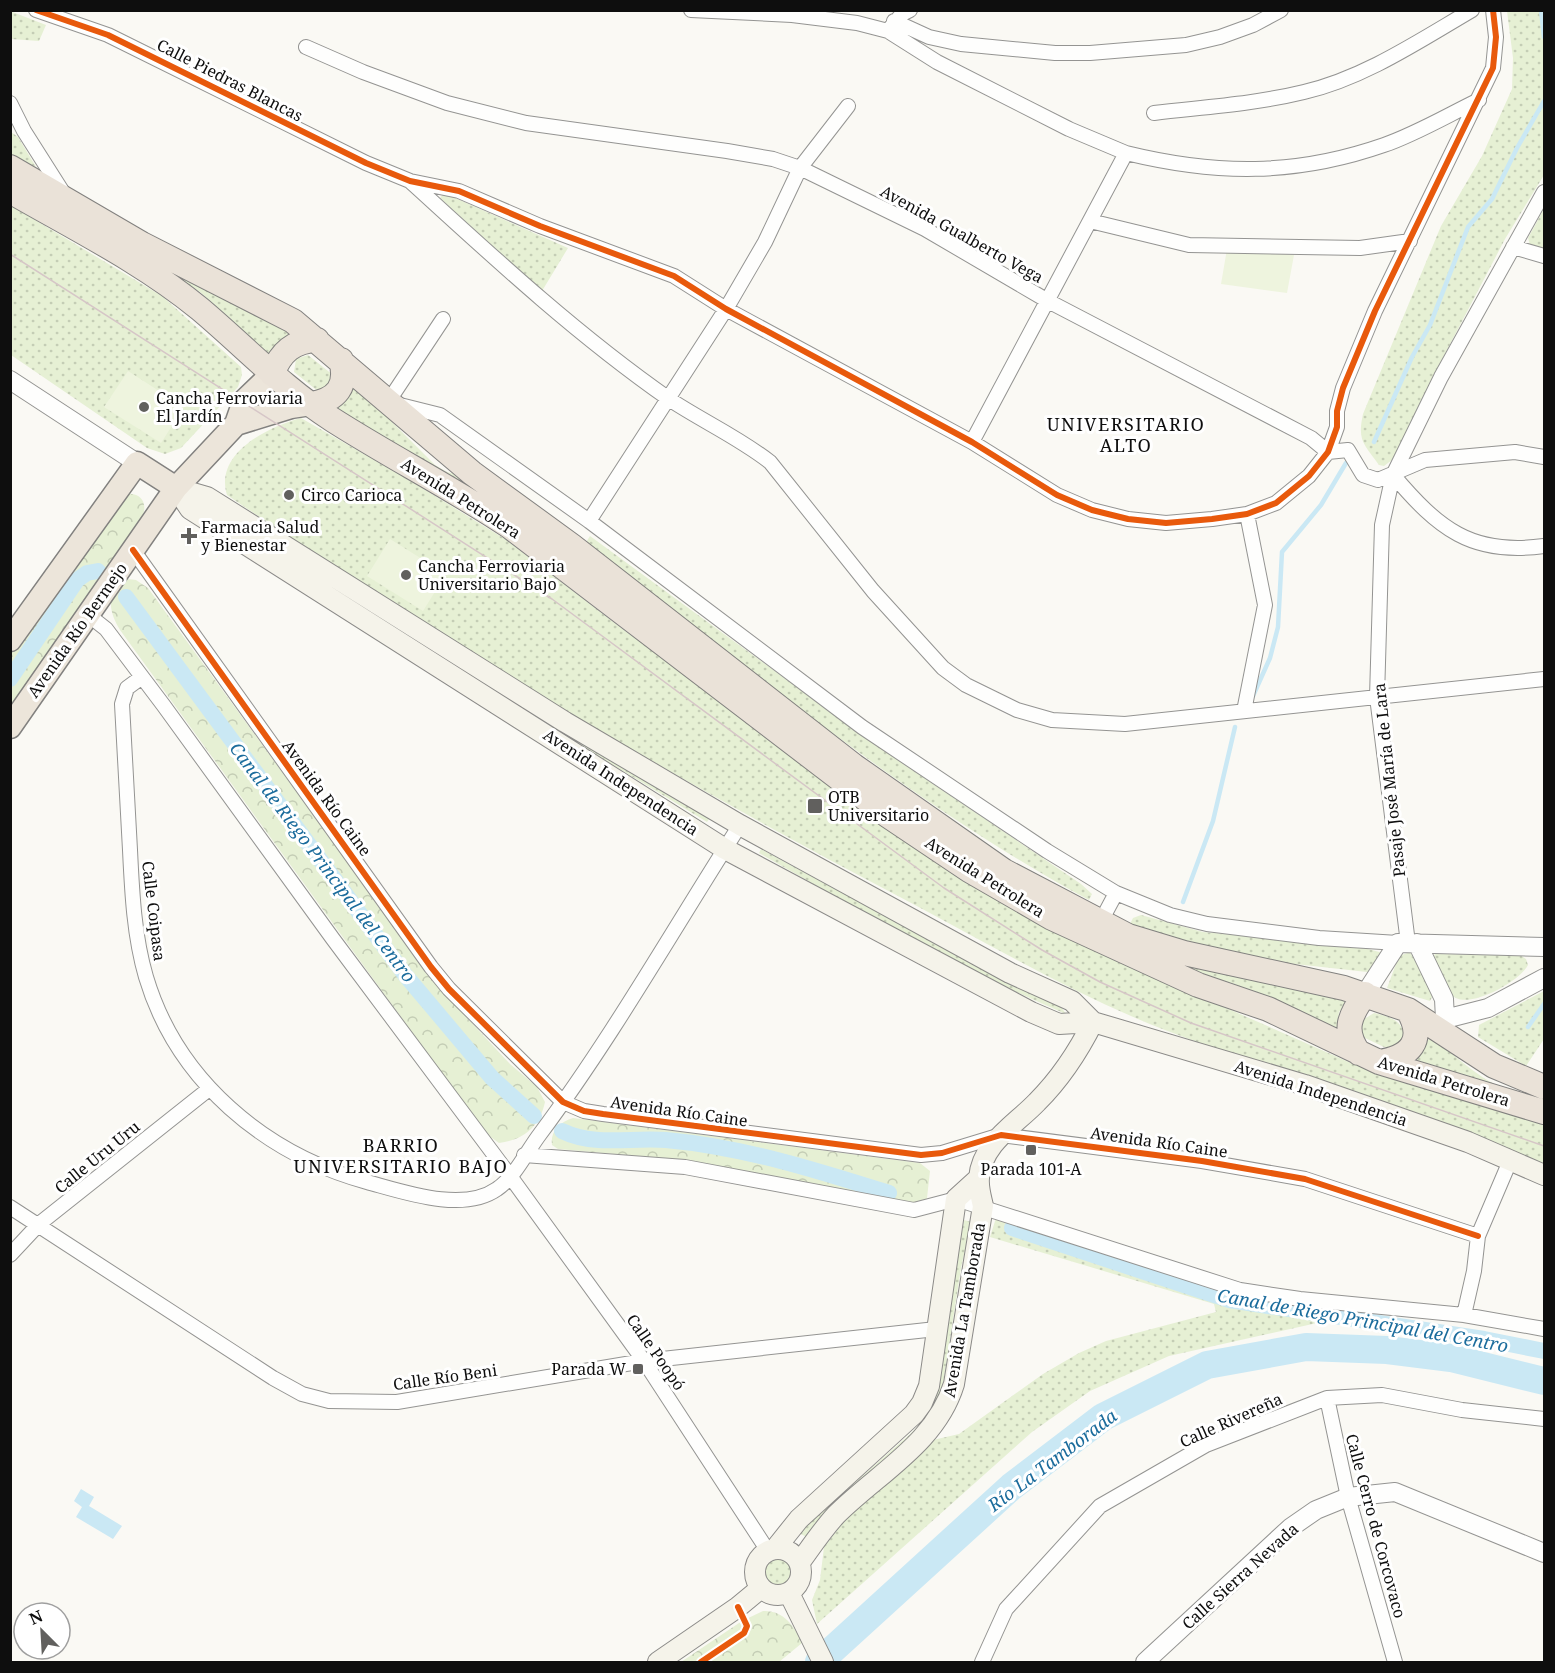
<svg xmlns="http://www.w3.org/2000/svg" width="1555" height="1673" font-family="'Noto Serif',serif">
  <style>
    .grass { fill: url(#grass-dots) }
    .park { fill: url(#park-crowns) }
    .pitch { fill: #eef4de }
    .water { fill: #cae8f4 }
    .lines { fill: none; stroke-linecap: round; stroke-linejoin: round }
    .stream { stroke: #cae8f4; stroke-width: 4.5 }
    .canal { stroke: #cae8f4; stroke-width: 16 }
    .river { stroke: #cae8f4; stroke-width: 28 }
    .minor-casing { stroke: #949492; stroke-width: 16 }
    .tertiary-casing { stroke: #949492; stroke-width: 20 }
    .secondary-casing { stroke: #8b8a88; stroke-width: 22 }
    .primary-casing { stroke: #82817f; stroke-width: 25 }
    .trunk-casing { stroke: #82817f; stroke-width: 26 }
    .minor { stroke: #fefefd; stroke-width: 14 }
    .tertiary { stroke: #fefefd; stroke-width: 18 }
    .secondary { stroke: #f5f3ea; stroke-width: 20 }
    .primary { stroke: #ece5da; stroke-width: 22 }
    .trunk { stroke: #eae2d8; stroke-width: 24 }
    .tram { stroke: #d6c6c7; stroke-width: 1.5 }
    .cycleway-casing { stroke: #fff; stroke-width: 10 }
    .cycleway { stroke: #e8590c; stroke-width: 6 }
    .poi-dot { fill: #61605e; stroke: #fff; stroke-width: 2 }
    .labels { text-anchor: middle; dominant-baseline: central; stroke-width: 6; stroke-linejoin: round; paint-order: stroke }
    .street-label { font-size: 16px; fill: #0e0e0e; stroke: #fff }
    .poi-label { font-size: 16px; fill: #0e0e0e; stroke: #fff; text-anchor: start }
    .neighbourhood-label { font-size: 18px; letter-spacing: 1.5px; fill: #0e0e0e; stroke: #fff }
    .water-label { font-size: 18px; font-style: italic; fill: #1b6c9c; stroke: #fff }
  </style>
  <defs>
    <pattern id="grass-dots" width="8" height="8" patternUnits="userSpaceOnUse" patternTransform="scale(1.5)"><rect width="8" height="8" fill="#e6f0d4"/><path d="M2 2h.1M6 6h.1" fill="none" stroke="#c4cdb5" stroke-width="1.8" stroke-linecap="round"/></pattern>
    <pattern id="park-crowns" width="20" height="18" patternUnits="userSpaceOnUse" patternTransform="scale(1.5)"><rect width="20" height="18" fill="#e6f0d4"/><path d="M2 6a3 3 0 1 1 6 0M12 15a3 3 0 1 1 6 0" fill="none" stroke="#c4cdb5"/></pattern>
  </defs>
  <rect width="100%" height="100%" fill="#faf9f4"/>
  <path class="grass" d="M10,11L46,25L39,41L11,39Z
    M1507,11H1544V175L1505,239L1435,373L1396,457L1384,466L1379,465C1364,444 1357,441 1363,414L1441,226L1482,156L1512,89L1513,58Z
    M11,132L18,137L36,167L11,155Z
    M11,175L292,332L283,339L270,358L231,319L200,292L157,268Z
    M444,193L568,248L542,291L440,198Z
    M10,205L162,296L241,367L242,375L238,387L181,448L165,454L147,448L11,355Z
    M1544,209V249L1530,245L1528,238Z
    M308,355L333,375L335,380L319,392L294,372L296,359Z
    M353,388L361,391L435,465L447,472L467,477L541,531L333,409L342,403Z
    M301,418L409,480L505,539L629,634L666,654L1120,961L1351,1063L1397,1080L1544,1124V1164C1420,1109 1290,1079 1165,1030C1072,994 986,942 898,896C667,775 442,642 227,495C214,453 268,427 301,418Z
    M590,536L880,748L1081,884L1092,894L1089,900C908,802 749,668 585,544Z
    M554,729L711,816L707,822Z
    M761,849L1003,980L1061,1007L1066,1014C959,969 860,910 759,853Z
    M1141,915L1203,932L1357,946L1383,953L1375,969L1367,972L1268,961L1138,930L1130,924L1133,918Z
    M1410,952L1434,993L1430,1001L1387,988L1399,956Z
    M1146,954L1351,998L1339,1012L1337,1029L1232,983L1203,979Z
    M1435,954L1520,955L1526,959L1528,965C1520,981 1473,1007 1456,998C1444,992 1439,970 1433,958Z
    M1544,991V1039L1526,1066L1478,1037L1479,1025Z
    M1374,1013C1391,1017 1405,1021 1404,1040L1391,1048L1384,1047L1363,1037L1360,1032L1361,1021Z
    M1429,1039H1435C1466,1066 1501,1098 1544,1098V1103L1408,1064Z
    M996,1218L1251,1298L1443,1327L1441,1336L1335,1319L1169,1356L1090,1391L1032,1432L817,1624L812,1600L820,1580L824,1547L849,1515L933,1440L959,1434L1043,1374L1079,1353L1106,1341L1216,1312L1214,1304L990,1237Z
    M964,1220L971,1222L961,1268L942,1391L929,1419L807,1537L798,1533L910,1434L922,1422L935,1396Z
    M765 1572a14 14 0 1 1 28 0a14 14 0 1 1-28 0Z"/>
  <path class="park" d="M130,494C142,494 147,504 143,515L11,713V653L122,498Z
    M128,579L136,580L148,588L441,990L510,1064L537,1087L545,1102C540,1126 524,1140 499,1143L485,1133L120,630C108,610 105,591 128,579Z
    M573,1118L920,1163L930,1171L927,1198L922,1204H905L692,1161L558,1149L552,1145C550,1131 560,1122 573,1118Z
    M763,1611C783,1610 794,1625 802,1643L779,1662H681L742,1621Z"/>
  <path class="pitch" d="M1227,249L1294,255L1287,293L1221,284Z
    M128,371L184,407L161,443L104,407Z
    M390,539L446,574L423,611L367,576Z"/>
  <path class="water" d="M81,1489L94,1497L89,1506L122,1526L113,1539L76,1517L82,1507L74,1501Z"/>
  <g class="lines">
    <path class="stream" d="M1541,10L1544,37
      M1374,442L1412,357L1430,325L1468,227L1492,199L1517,148L1544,101
      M1253,696L1270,658L1278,627L1282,552L1321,505L1346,463
      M1183,902L1213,821L1235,727
      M1528,1027L1544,1004"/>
    <path class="canal" d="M126,597L406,976L492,1078L534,1116
      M10,679L77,580L87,573L98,571
      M562,1131C595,1147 631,1137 666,1140C743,1147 816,1170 889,1193
      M1012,1228L1229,1300L1484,1339L1544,1351"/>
    <path class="river" d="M819,1662L1011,1487L1103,1417L1207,1365L1306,1347L1387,1350L1451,1358L1544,1381"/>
    <defs>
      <path id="minor" d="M36,10L108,35L366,163L410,181L459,191L540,226L674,276L726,309L972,442L1057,495L1092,510L1128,519L1166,523L1212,519L1247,514L1276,503L1309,476L1328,452L1337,427V411L1343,388L1375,311L1493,68L1496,37L1493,10
        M691,10L792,15L857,23L888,31L937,62L1069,129L1126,153L972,442
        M894,21L929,37L961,44L1055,53H1090L1186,45L1220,37L1253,25L1281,10
        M891,27L902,14L910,10
        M306,47L363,72L447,103L526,123L727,151L773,159L800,168L925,229L1048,301L1311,438L1328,452L1348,450L1363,475L1378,480L1425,460L1515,452L1544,457
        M10,103L24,131L64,194
        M1154,113C1204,107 1255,104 1304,92C1364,78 1419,41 1472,10
        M1126,153C1216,175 1295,176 1384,145C1416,134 1448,115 1479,100
        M410,181C493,257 576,334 669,399C702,421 738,437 770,462L873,591L943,668L966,685L1017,710L1052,720L1125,724L1544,679
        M1090,221L1189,245L1360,248L1410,241
        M1513,247L1544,256
        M443,319L388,402L440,415L589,521L862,727L1047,851L1116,893L1170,915L1207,924L1319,938L1398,943
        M1393,475C1438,528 1471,556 1544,546
        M589,521L726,309L765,242L800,168L848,106
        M133,550L431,967L449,989L563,1102L584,1111L603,1114L921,1155L942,1153L1001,1135L1202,1161L1305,1179L1478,1236
        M87,614L106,629L164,706L333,939L510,1176L644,1361L768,1551
        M142,677L127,688L122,704C125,752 127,801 130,850C132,892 134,936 146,977C177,1081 265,1154 367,1182C404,1192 463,1213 497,1189C515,1177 527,1151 540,1134C613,1036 674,928 740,825
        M1244,711L1265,605L1247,514
        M1100,923L1116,893
        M1408,943L1377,697L1382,525L1393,475L1441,377L1544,192
        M524,1155L685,1167L914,1210L956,1199L1240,1290L1300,1299L1464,1315L1544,1329
        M10,1207L273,1378L302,1394L329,1401L397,1402L644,1361L936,1329
        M10,1255L39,1224L209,1089
        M1464,1315L1474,1271L1478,1236L1510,1161
        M1327,1398L1348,1497L1395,1662
        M982,1662L1006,1609L1100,1506L1206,1445L1327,1398L1382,1395L1462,1410L1544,1419"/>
      <path id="tertiary" d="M10,380L137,463
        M1417,943L1444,999L1445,1019
        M1365,994L1398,943L1544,947
        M1445,1019L1488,1008L1544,978
        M1145,1662L1290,1528L1316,1510L1348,1497L1395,1492L1544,1553"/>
      <path id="secondary" d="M176,488L190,509L725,849L1031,1012L1059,1024L1093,1022L1305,1085L1468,1142L1544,1175
        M176,488L207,497L565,722L740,825L1010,973L1072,1001L1093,1022
        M755 1572a23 23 0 1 1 46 0a23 23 0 1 1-46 0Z
        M775,1549L799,1519L914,1414L922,1403L929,1386L956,1199L978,1179
        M800,1562C811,1547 823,1529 836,1515C878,1473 936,1443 954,1384L983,1206C981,1197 978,1187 979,1178C982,1143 1015,1125 1037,1102C1061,1078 1078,1052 1093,1022
        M789,1593L823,1662
        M658,1662L738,1607L761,1588"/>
      <path id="primary" d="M236,424L291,407L311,404
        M10,640L137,463L176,488
        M10,727L176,488L236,424L244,401L272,374"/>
      <path id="trunk" d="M10,167L142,244L293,321L472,473L572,546L854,766L1004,871L1128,936L1184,953L1344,988L1408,1010L1494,1066L1544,1087
        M10,191C74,228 143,262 200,309C244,346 284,389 333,420C391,457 452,488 509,526L887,815L969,870L1052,918L1198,985L1268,1009L1379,1062L1544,1112
        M272,374C281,352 293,341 317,340
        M311,404C337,400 348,386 341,360
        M1359,1053C1342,1030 1350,1015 1365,994
        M1379,1062C1410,1057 1426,1041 1408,1010"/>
    </defs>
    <use href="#minor" class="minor-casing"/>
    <use href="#tertiary" class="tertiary-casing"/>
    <use href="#secondary" class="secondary-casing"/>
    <use href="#primary" class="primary-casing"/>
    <use href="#trunk" class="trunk-casing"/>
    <use href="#minor" class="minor"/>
    <use href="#tertiary" class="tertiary"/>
    <use href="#secondary" class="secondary"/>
    <use href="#primary" class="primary"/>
    <use href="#trunk" class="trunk"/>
    <path class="tram" d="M10,254L552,599L944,888L1042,950L1100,982L1191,1023L1544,1146"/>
    <defs>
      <path id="cycleway" d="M36,10L108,35L366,163L410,181L459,191L540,226L674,276L726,309L972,442L1057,495L1092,510L1128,519L1166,523L1212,519L1247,514L1276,503L1309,476L1328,452L1337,427V411L1343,388L1375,311L1493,68L1496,37L1493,10
        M133,550L431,967L449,989L563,1102L584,1111L603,1114L921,1155L942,1153L1001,1135L1202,1161L1305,1179L1478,1236
        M701,1662L744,1633L747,1626L738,1607"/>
    </defs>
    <use href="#cycleway" class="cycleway-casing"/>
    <use href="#cycleway" class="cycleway"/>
  </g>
  <g class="poi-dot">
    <circle cx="144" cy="407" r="6"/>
    <circle cx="289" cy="495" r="6"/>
    <path d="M186 527h6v6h6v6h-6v6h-6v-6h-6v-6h6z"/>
    <circle cx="406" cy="575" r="6"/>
    <rect x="807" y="798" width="16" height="16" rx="3"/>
    <rect x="1025" y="1144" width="12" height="12" rx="3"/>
    <rect x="632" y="1363" width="12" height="12" rx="3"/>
  </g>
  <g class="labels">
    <g class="street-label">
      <text transform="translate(230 80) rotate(27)">Calle Piedras Blancas</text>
      <text transform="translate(962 234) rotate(29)">Avenida Gualberto Vega</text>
      <text transform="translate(461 498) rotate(32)">Avenida Petrolera</text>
      <text transform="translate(77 630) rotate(-55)">Avenida Río Bermejo</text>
      <text transform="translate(1389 780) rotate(-96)">Pasaje José María de Lara</text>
      <text transform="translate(621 782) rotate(33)">Avenida Independencia</text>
      <text transform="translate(327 798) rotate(54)">Avenida Río Caine</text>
      <text transform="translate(985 877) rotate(32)">Avenida Petrolera</text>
      <text transform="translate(154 911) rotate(83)">Calle Coipasa</text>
      <text transform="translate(1444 1081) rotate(17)">Avenida Petrolera</text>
      <text transform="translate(1321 1093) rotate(18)">Avenida Independencia</text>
      <text transform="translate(679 1111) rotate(8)">Avenida Río Caine</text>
      <text transform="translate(1159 1142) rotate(8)">Avenida Río Caine</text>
      <text transform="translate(97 1157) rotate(-39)">Calle Uru Uru</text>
      <text transform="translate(964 1310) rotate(-80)">Avenida La Tamborada</text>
      <text transform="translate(656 1352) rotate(55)">Calle Poopó</text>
      <text transform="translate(445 1377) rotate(-8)">Calle Río Beni</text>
      <text transform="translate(1231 1420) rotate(-24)">Calle Rivereña</text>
      <text transform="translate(1376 1526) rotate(75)">Calle Cerro de Corcovaco</text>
      <text transform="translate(1240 1576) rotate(-42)">Calle Sierra Nevada</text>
    </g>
    <g class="poi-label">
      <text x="156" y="398">Cancha Ferroviaria<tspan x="156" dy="18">El Jardín</tspan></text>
      <text x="301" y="495">Circo Carioca</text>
      <text x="201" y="527">Farmacia Salud<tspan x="201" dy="18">y Bienestar</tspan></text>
      <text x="418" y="566">Cancha Ferroviaria<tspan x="418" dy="18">Universitario Bajo</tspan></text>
      <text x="828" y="797">OTB<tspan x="828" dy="18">Universitario</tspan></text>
      <text x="1031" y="1169" text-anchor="middle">Parada 101-A</text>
      <text x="626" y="1369" text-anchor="end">Parada W</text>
    </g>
    <g class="neighbourhood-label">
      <text x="1126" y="424">UNIVERSITARIO<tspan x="1126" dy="21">ALTO</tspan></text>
      <text x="401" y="1145">BARRIO<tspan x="401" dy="21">UNIVERSITARIO BAJO</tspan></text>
    </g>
    <g class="water-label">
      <text transform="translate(323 862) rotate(53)">Canal de Riego Principal del Centro</text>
      <text transform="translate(1363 1320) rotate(10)">Canal de Riego Principal del Centro</text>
      <text transform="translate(1052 1460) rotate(-37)">Río La Tamborada</text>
    </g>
  </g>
  <rect width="1555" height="1673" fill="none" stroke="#0e0e0e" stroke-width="24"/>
  <g transform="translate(42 1631) rotate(336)"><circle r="28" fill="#ffffff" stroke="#9f9f9f" stroke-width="1.5"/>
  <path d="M0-4.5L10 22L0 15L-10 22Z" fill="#61605e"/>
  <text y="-9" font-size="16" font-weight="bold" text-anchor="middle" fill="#0e0e0e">N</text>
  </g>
</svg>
